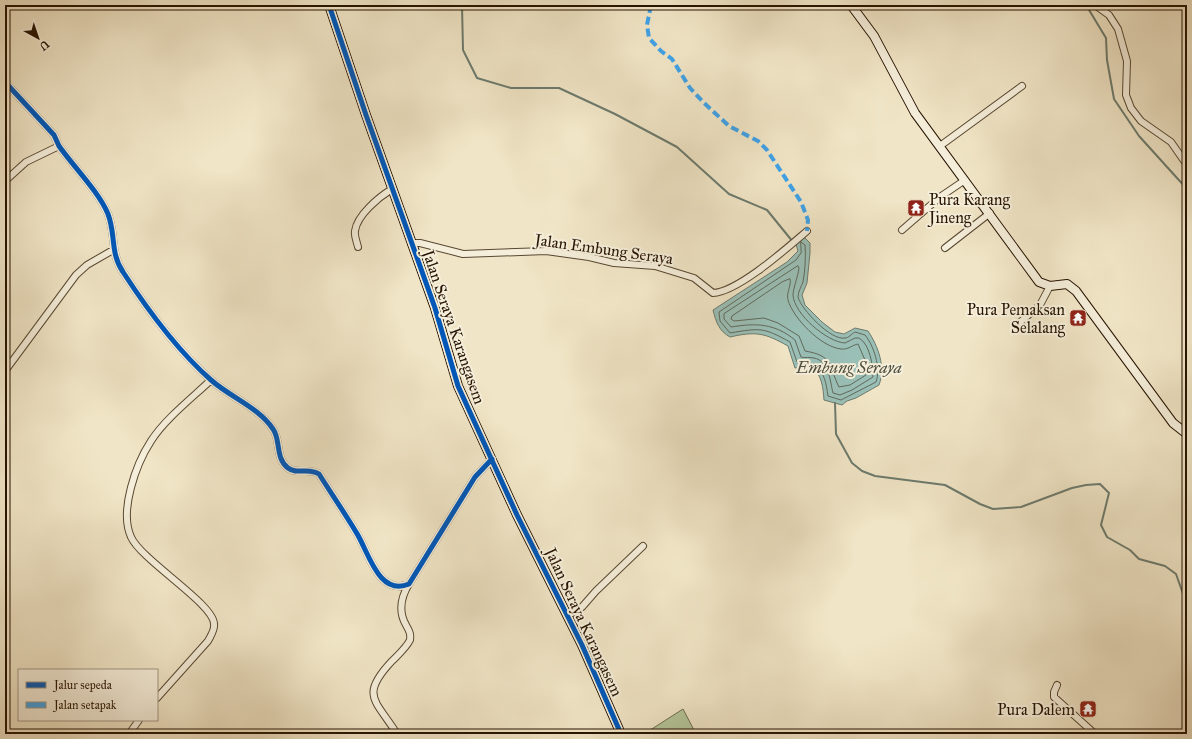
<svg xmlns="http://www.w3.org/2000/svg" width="1192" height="739" font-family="'IM FELL Great Primer',serif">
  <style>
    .green { fill: #b4c69a; stroke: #6d6c4d }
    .water { fill: #9abfb6; stroke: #6c7a6d }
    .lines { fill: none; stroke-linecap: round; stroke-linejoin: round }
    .shore { stroke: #60695b; stroke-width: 1 }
    .stream { stroke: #6c7a6d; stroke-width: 2 }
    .street-casing { stroke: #584832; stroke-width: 8 }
    .secondary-casing { stroke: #261300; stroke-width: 10 }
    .street { stroke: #f5eeda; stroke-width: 6 }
    .secondary { stroke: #f5eeda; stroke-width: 8 }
    .quiet { stroke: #3ea2e9; stroke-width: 4; stroke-dasharray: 8 4; stroke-linecap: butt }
    .cycleway-casing { stroke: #f5eeda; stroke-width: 8 }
    .cycleway { stroke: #0057b8; stroke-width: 5 }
    .labels { text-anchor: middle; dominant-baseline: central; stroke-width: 4; stroke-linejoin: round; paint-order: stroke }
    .poi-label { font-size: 16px; fill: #261300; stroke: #f5eeda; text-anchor: end }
    .street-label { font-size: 16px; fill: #261300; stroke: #f5eeda }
    .water-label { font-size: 17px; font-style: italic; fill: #4f4f40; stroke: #f5eeda }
  </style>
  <rect width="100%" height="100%" fill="#f0e5c6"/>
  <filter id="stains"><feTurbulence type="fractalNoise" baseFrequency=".005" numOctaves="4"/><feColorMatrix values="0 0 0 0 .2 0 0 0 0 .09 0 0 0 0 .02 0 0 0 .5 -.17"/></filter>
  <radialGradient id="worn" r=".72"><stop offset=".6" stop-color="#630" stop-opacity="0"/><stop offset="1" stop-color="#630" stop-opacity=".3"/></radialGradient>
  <path class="green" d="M683,709L696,734H644Z"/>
  <path class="water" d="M803,236L810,243V253L807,283L802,295L805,305L822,322L835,332L844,334L855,328L868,331C878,346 886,367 879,385L856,398L847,401L842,405L824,400C823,387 822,376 812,366L795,368L788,346C765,333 756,331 730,337C719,331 716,322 713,310L787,262L798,251L795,241Z"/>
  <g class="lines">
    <path class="shore" d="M801,242L805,245C806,257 805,271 803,282C801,287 798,292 798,297C801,309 831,341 845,338C849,338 851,334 855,332L865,335C874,346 881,368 876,382L841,400L828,396C826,383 825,373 814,364L797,362L790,342C763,327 760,328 730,333L720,321L719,312L796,260L801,253Z
      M798,266L799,268C798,276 793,289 793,295C794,314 827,342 845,343L855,338H859C870,344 873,366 873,377L852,390L840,395L833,393C830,381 829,361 814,358C810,357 805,358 801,357L795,340C774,323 756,323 731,327L724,319V314Z
      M790,279C792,285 786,292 788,300C793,318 821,347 841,349C848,350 852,345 858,344L865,360L866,375L850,385L839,387C828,365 834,356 805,351L799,336L778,323L764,318L734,321L731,319L732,316L782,282Z"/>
    <path class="stream" d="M462,5L463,50L477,78L511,88H559L615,114L677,147L729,194L767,210L793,242
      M1086,5L1106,38L1107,60L1114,99L1139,136L1187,189
      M835,403L836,434L852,463L862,471L875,476L945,485L980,504L993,509L1021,507L1072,488L1086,485L1100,484L1109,493L1101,525L1107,537L1130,550L1139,559L1165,566L1176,574L1187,605"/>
    <defs>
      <path id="street" d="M1095,5L1109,15L1118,29L1127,61L1126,95L1131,108L1141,121L1171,142L1187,165
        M5,82L54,135L59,146C73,166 99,192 108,214C116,235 110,253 123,272C147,309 178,351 211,380C230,397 258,407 273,429C281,440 275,458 288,468C297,475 309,467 319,474C331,493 344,512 356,532C368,550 378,597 409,584L475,477L492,459
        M940,146L1022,86
        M5,181L26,162L59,146
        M902,230L940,197L965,180
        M411,243H420L463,254L546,251L589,257L614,263L655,266L694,278L713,293C738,292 787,248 807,231
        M358,247C357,242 354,236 355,231C357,215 379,197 392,189
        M945,248L990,213
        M1018,324L1040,305L1050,286
        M5,371L76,275L87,265L113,250
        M567,616L582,607L596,591L643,546
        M1057,685L1054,692V697L1095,734
        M157,698L208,641C211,635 215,630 214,624C214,604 141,560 131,537C119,511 136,464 151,441C165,419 192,398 211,380
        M129,734L139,720
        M397,734C376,700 359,696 392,661C399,654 406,648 410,640C411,633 409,631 406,625C398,611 401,597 409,584"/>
      <path id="secondary" d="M329,5L366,115L435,308L458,386L517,515L582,645L621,734
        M851,5L874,36L915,113L1039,282L1050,286L1067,284L1076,291L1173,423L1187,434"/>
    </defs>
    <use href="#street" class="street-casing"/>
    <use href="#secondary" class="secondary-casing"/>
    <use href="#street" class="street"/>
    <use href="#secondary" class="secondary"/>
    <path class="quiet" d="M651,5L647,25L649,38L661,51L672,59L690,88L704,103L729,126L758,141L767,150L801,202L808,220L807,231"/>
    <defs>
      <path id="cycleway" d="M329,5L366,115L435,308L458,386L517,515L582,645L621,734
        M5,82L54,135L59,146C73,166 99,192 108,214C116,235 110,253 123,272C147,309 178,351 211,380C230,397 258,407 273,429C281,440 275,458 288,468C297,475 309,467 319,474C331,493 344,512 356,532C368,550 378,597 409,584L475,477L492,459"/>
    </defs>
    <use href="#cycleway" class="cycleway-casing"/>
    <use href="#cycleway" class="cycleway"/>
  </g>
  <defs>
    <symbol id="temple-square" viewBox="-11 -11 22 22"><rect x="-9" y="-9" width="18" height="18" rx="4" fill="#8f2418" stroke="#f5eeda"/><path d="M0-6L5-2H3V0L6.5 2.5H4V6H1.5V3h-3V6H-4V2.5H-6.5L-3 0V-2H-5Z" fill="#fff"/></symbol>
  </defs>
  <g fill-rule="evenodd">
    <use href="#temple-square" x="906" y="198" width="20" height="20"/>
    <use href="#temple-square" x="1068" y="308" width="20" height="20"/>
    <use href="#temple-square" x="1078" y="699" width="20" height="20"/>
  </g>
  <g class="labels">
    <g class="poi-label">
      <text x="929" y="199" text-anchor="start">Pura Karang<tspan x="929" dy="18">Jineng</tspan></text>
      <text x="1065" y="309">Pura Pemaksan<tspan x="1065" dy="18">Selalang</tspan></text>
      <text x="1075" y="709">Pura Dalem</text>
    </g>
    <g class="street-label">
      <text transform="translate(604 249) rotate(8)">Jalan Embung Seraya</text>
      <text transform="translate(454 327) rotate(71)">Jalan Seraya Karangasem</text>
      <text transform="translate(584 622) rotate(65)">Jalan Seraya Karangasem</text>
    </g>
    <g class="water-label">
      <text x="849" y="367">Embung Seraya</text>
    </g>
  </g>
  <rect width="1192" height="739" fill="none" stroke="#f0e5c6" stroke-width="20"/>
  <rect x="6" y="6" width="1180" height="727" fill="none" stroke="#261300" stroke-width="2"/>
  <rect x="10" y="10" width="1172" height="719" fill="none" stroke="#261300"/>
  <rect x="18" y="669" width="140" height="52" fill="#f5eeda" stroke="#a29683"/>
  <rect x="26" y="682" width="20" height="6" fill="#0057b8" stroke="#a29683"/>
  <text x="54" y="689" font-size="12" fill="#261300">Jalur sepeda</text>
  <rect x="26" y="702" width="20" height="6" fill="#3ea2e9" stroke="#a29683"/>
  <text x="54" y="709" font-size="12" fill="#261300">Jalan setapak</text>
  <g transform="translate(38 38) rotate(140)" stroke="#f5eeda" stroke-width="3" paint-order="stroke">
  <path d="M0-3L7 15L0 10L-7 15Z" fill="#261300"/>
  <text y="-6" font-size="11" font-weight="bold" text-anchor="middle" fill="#261300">U</text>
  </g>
  <rect width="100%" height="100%" filter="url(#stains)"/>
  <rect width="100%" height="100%" fill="url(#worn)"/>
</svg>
